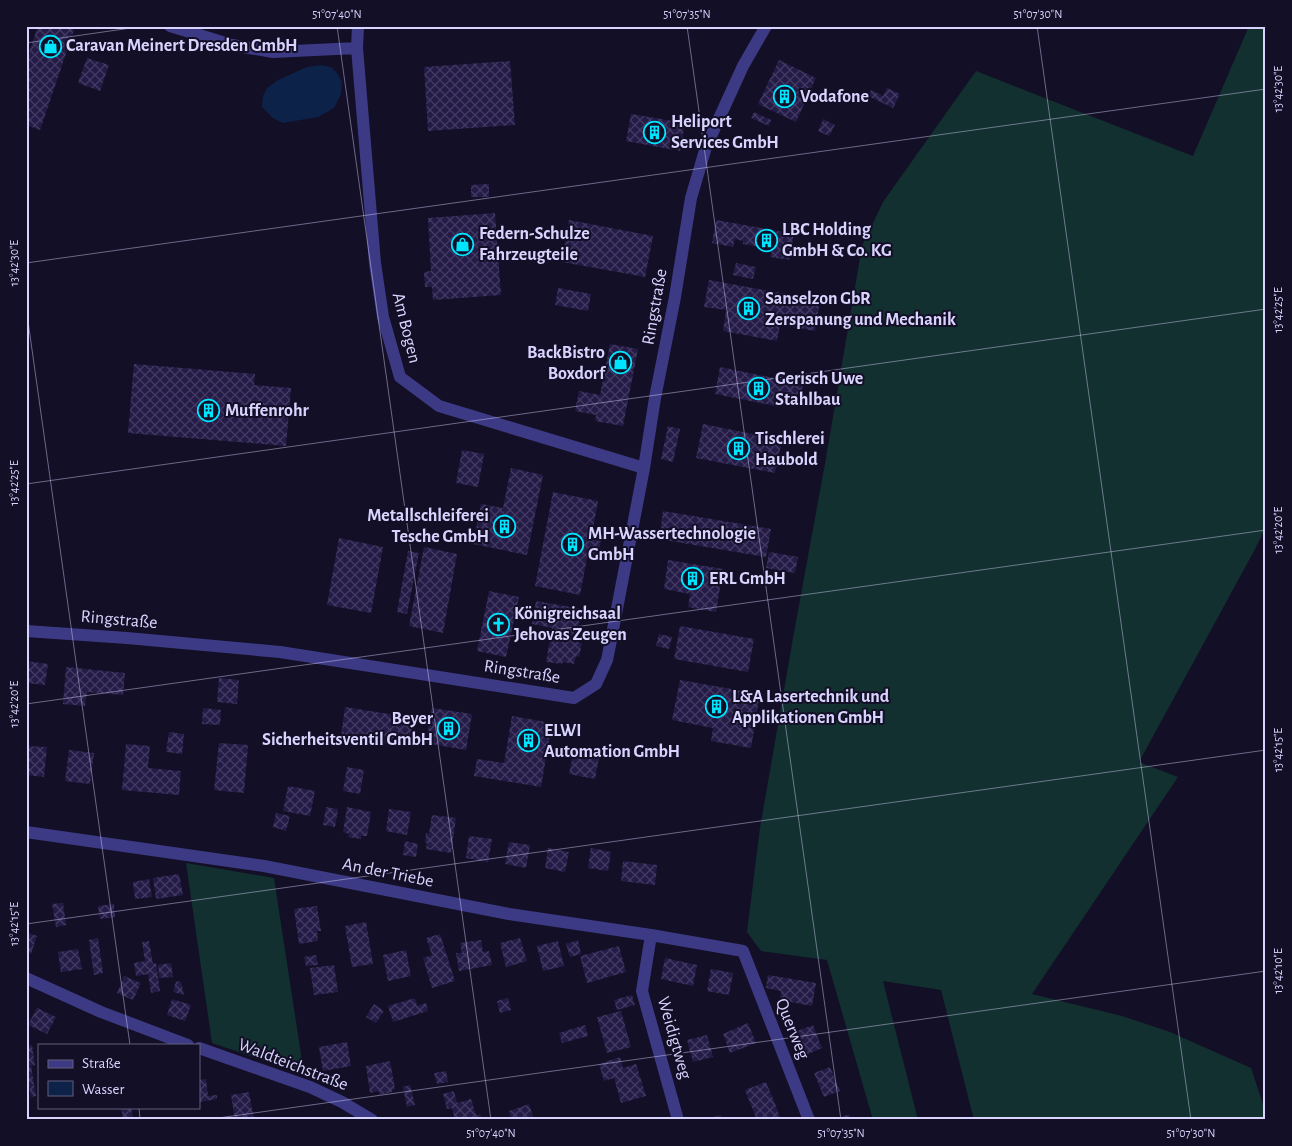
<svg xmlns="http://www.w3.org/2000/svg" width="1292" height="1146" font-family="'Alegreya Sans',sans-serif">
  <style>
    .grass { fill: #12302f }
    .water { fill: #0c2248 }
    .building { fill: url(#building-cross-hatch) }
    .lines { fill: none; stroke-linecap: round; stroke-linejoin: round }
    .minor { stroke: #3d3a85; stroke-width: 12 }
    .tertiary { stroke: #3d3a85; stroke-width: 12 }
    .ticks { fill: none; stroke: #d9d4ff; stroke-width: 1; stroke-opacity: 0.45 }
    .labels { text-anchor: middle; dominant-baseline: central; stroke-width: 4; stroke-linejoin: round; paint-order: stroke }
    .poi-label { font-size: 18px; font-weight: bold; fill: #d9d4ff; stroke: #130f26; text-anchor: start }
    .street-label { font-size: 18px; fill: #d9d4ff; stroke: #130f26 }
    .neatline { fill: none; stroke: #d9d4ff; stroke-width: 2 }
    .ticks-label { font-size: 12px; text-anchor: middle; fill: #d9d4ff }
  </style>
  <defs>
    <pattern id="building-cross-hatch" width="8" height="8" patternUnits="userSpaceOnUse" patternTransform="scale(1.25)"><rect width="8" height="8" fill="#241b47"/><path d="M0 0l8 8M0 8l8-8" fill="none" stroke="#433b63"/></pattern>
  </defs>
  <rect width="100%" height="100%" fill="#130f26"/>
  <path class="grass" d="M1249,26H1266V527L1254,551L1139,762L1178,777L1032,994L1122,1016L1170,1032L1251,1068L1266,1113V1120H974L941,990L883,981L918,1120H873L827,960L761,951L747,932L760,828L793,638L826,458L862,246L883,202L976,71L1193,156Z
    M186,863L274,878L304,1074L212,1043Z"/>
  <path class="water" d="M320,65L331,67L337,73L342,82L341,94L334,108L318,117L283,123L273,118L262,107L263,96L267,88L278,80L307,67Z"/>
  <path class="building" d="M38,26H64L74,30L40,130L26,125V61Z
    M87,58L109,65L100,91L78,83Z
    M779,60L816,78L796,122L758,104Z
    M510,61L515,125L428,131L424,67Z
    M887,88L900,94L893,108L868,96L871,90L883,96Z
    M754,112L771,120L769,126L751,118Z
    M631,114L685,123L680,151L626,141Z
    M823,119L835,125L829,136L818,131Z
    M489,184V197H471V185Z
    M495,213L501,295L433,300L432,287H425L424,272L431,271L428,218Z
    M569,220L653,236L645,277L562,262Z
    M716,220L794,234L789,260L770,257L772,249L743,244V241L735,239L733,247L712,243Z
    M736,263L756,267L753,279L733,275Z
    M709,280L820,300L815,331L780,325L777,341L723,331L726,310L704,307Z
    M558,288L591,294L588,311L555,305Z
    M610,344L638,349L623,426L595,421L596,415L575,411L579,391L600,395Z
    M134,364L255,374L254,385L291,388L286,446L128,433Z
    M720,367L803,384L800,399L783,396L781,407L715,394Z
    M703,424L782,440L775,473L696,458Z
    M668,426L680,429L673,462L661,459Z
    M462,450L484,454L478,487L456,483Z
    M511,468L543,475L527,555L473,544L481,504L503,508Z
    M553,492L598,501L592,534L602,536L598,555L588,553L580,595L535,586Z
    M663,511L771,529L766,557L659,539Z
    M339,538L383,547L371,613L327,605Z
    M424,547L457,554L443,633L409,626Z
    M408,551L419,553L407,614L397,612Z
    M769,552L798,557L795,573L766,568Z
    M668,560L723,569L716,612L688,607L690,594L664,589Z
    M489,591L519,597L506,657L477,651Z
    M536,601L582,609L577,632L581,633L579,643H582L579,657L576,656L574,664L563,662L562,664L546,662L552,628L532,624Z
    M680,626L754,639L748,672L674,659Z
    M659,634L672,637L669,649L656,646Z
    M26,661L48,664L45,685L26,683Z
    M66,667L125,673L123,695L87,692L85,706L63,704Z
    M219,678L239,680L237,704L217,702Z
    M680,680L760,694L751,748L711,741L713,728L672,720Z
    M345,707L414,718L409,747L341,736Z
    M203,708L221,710L220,725L202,724Z
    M432,708L472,714L466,750L426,743Z
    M512,716L552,723L541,787L474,776L477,759L504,763Z
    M169,732L184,734L182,754L166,752Z
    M219,743L248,745L244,793L214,790Z
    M126,744L150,746L148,768L181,771L179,795L122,790Z
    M26,746L47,747L44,777L26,775Z
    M574,749L600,753L595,779L569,774Z
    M69,750L94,753L90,784L65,781Z
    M347,767L364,770L360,794L343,791Z
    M288,786L315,791L310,816L283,811Z
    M326,807L338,809L335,827L323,825Z
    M347,807L371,812L367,836H361V839L348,837L349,834L343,832Z
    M389,809L411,812L407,835L386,831Z
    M276,813L290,816L286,831L273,827Z
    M432,815L456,818L451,853L426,849L427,843H425L426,833L429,834Z
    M469,836L492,839L488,862L466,858Z
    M405,841L418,844L416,857L403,855Z
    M509,842L530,845L526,868L505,864Z
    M548,848L569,852L565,872L545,868Z
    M591,848L611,852L608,871L588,868Z
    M623,861L657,865L655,885L621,881Z
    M179,874L183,895L156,899L153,878Z
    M149,879L152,897L135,899L133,882Z
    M63,903L66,925L56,927L52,904Z
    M114,904L115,917L100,919L98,906Z
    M317,906L321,931H317L318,941L299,944L294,909Z
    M366,922L373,964L352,967L345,926Z
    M26,932L37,936L31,954L26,952Z
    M440,934L455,981L432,988L423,958L432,955L426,938Z
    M98,938L103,973L94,975L89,940Z
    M520,938L527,961L506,967L500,943Z
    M481,940L483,952L489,951L492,965L459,971L456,953H462L460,943Z
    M578,940L581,954L570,957L566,944Z
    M149,941L153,964L156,963L160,991L151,993L148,974L136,976L134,963L145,961L142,942Z
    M558,941L564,966L543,971L537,946Z
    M619,946L626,972L587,983L580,956Z
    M78,949L82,969L61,972L58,952Z
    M406,950L411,976L388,981L383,955Z
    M316,955L318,965L306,966L304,957Z
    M665,958L697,965L693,986L661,979Z
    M171,963L173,977L159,978L158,965Z
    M334,965L338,992L314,995L310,968Z
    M711,969L733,973L729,995L707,991Z
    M768,975L816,983L812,1006L780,1000L781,991L766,988Z
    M124,976L141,983L133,1000L117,993Z
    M176,981L181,982L184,995L173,992Z
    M632,995L635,1005L617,1010L614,1000Z
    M415,998L417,1006L426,1003L428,1011L393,1022L388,1006Z
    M508,998L511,1010L500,1013L497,1001Z
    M172,999L191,1005L185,1021L167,1015Z
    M374,1004L384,1011L376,1023L366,1017Z
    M37,1008L56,1017L47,1034L28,1025Z
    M621,1011L631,1047L607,1053L597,1017Z
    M748,1023L756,1043L730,1053L723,1034Z
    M585,1025L588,1036L562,1043L559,1033Z
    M813,1025L822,1048L802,1057L792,1033Z
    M707,1035L713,1057L693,1062L687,1040Z
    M347,1042L351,1066L323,1071L319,1047Z
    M32,1045L35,1065L31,1066L36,1096L31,1097L26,1069V1046Z
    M620,1057L623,1068L636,1064L646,1096L621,1103L614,1078L604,1081L599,1064Z
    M390,1061L395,1089L392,1090V1092L379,1095V1091L370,1093L366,1066Z
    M830,1067L840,1091L824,1097L814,1073Z
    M446,1071L448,1082L437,1084L434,1073Z
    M206,1079L208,1096L217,1095V1099L199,1102V1080Z
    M766,1082L774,1101L781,1120H757L745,1090Z
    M410,1085L415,1105L407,1107L403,1087Z
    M454,1091L457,1103L471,1099L476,1115L480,1114L482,1119L487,1117V1120H464L463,1119L455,1120L452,1108L447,1109L443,1094Z
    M249,1092L254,1120H235L231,1095Z
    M529,1104L534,1120H511L509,1111Z
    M121,1107H131L133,1120H123Z
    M849,1114L851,1120H835Z
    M721,1115L722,1120H706V1119Z"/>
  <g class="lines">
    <path class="minor" d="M170,26L232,45L273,52L357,48
      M358,26L357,48L375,263L383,317L400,377L439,406L644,468
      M26,631L127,638L280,652L574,698L596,684L607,660L611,640L644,468L655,398L675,297L691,198L706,147L743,66L766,26
      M26,832L264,866L509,914L651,935L743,951L809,1120
      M651,935L642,991L678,1120"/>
    <path class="tertiary" d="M26,978L101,1012L188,1045
      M199,1048L310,1087L342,1102L372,1120"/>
  </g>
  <path class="ticks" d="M337,26L491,1120M687,26L841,1120M1037,26L1191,1120M26,43L145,26M26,263L1266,89M26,307L130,1045M26,484L1266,309M26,704L1266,530M26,924L1266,750M139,1107L140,1120M204,1120L1266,971"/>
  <defs>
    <symbol id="shop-ring" viewBox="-11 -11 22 22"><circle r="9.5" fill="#130f26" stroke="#00e5ff" stroke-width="1.5"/><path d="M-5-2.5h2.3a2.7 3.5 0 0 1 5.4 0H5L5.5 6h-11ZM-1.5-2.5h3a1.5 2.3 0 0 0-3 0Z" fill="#00e5ff"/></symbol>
    <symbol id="building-ring" viewBox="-11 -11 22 22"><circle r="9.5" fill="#130f26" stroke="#00e5ff" stroke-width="1.5"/><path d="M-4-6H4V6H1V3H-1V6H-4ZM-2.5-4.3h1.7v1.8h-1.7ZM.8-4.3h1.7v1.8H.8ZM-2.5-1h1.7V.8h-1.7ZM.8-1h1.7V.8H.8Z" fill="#00e5ff"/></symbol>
    <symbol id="church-ring" viewBox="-11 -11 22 22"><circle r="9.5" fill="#130f26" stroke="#00e5ff" stroke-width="1.5"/><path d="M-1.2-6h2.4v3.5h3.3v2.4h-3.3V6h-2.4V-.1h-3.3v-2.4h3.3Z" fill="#00e5ff"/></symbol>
  </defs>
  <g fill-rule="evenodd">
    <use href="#shop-ring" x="38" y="34" width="25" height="25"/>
    <use href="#building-ring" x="772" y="84" width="25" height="25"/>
    <use href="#building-ring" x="642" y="120" width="25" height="25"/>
    <use href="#building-ring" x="754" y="228" width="25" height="25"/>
    <use href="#shop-ring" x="450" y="232" width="25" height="25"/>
    <use href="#building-ring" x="736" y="296" width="25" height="25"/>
    <use href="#shop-ring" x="608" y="350" width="25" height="25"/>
    <use href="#building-ring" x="746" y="376" width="25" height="25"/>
    <use href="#building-ring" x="196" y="398" width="25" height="25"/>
    <use href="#building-ring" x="726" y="436" width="25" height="25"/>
    <use href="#building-ring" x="492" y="514" width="25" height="25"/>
    <use href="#building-ring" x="560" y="532" width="25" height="25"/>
    <use href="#building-ring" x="680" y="566" width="25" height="25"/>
    <use href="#church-ring" x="486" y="612" width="25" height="25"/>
    <use href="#building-ring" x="704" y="694" width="25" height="25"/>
    <use href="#building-ring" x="436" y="716" width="25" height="25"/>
    <use href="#building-ring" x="516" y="728" width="25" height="25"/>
  </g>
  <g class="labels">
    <g class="poi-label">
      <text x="66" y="46">Caravan Meinert Dresden GmbH</text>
      <text x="800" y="97">Vodafone</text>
      <text x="671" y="122">Heliport<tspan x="671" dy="21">Services GmbH</tspan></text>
      <text x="782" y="230">LBC Holding<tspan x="782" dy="21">GmbH &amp; Co. KG</tspan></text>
      <text x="479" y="234">Federn-Schulze<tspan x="479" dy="21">Fahrzeugteile</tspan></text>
      <text x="765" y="299">Sanselzon GbR<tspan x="765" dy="21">Zerspanung und Mechanik</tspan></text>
      <text x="605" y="353" text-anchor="end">BackBistro<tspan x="605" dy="21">Boxdorf</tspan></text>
      <text x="775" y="379">Gerisch Uwe<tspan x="775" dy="21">Stahlbau</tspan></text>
      <text x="225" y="411">Muffenrohr</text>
      <text x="755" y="439">Tischlerei<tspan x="755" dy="21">Haubold</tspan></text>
      <text x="489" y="516" text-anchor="end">Metallschleiferei<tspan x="489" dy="21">Tesche GmbH</tspan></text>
      <text x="588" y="534">MH-Wassertechnologie<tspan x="588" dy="21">GmbH</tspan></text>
      <text x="709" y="579">ERL GmbH</text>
      <text x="514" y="614">Königreichsaal<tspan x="514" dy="21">Jehovas Zeugen</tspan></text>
      <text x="732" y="697">L&amp;A Lasertechnik und<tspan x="732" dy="21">Applikationen GmbH</tspan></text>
      <text x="433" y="719" text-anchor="end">Beyer<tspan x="433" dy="21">Sicherheitsventil GmbH</tspan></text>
      <text x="544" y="731">ELWI<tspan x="544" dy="21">Automation GmbH</tspan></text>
    </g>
    <g class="street-label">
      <text transform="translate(655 307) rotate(-80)">Ringstraße</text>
      <text transform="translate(406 328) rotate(76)">Am Bogen</text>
      <text transform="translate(119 620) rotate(5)">Ringstraße</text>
      <text transform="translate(522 672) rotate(9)">Ringstraße</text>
      <text transform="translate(388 873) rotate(11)">An der Triebe</text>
      <text transform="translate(792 1029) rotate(68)">Querweg</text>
      <text transform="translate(674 1038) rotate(74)">Weidigtweg</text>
      <text transform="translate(293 1065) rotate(21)">Waldteichstraße</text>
    </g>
  </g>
  <rect width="1292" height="1146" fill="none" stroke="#130f26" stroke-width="55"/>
  <rect x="38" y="1044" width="162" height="65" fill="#130f26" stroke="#625e7d"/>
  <rect x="48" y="1060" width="25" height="8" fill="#3d3a85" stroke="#625e7d"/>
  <text x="82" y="1068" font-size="15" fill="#d9d4ff">Straße</text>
  <rect x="48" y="1081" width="25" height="15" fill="#0c2248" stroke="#625e7d"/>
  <text x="82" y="1094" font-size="15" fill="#d9d4ff">Wasser</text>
  <rect x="28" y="28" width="1236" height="1090" class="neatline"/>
  <g class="ticks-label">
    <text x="337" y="18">51°07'40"N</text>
    <text x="687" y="18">51°07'35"N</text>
    <text x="1038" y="18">51°07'30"N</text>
    <text transform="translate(1278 89) rotate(-90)" y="4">13°42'30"E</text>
    <text transform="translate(14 263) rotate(-90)" y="4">13°42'30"E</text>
    <text transform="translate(1278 310) rotate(-90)" y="4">13°42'25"E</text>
    <text transform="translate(14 483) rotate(-90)" y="4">13°42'25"E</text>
    <text transform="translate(1278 530) rotate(-90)" y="4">13°42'20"E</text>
    <text transform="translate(14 704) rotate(-90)" y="4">13°42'20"E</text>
    <text transform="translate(1278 750) rotate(-90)" y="4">13°42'15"E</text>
    <text transform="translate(14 924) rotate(-90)" y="4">13°42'15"E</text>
    <text transform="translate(1278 971) rotate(-90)" y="4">13°42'10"E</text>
    <text x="491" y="1137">51°07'40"N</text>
    <text x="841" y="1137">51°07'35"N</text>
    <text x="1191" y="1137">51°07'30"N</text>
  </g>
</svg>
